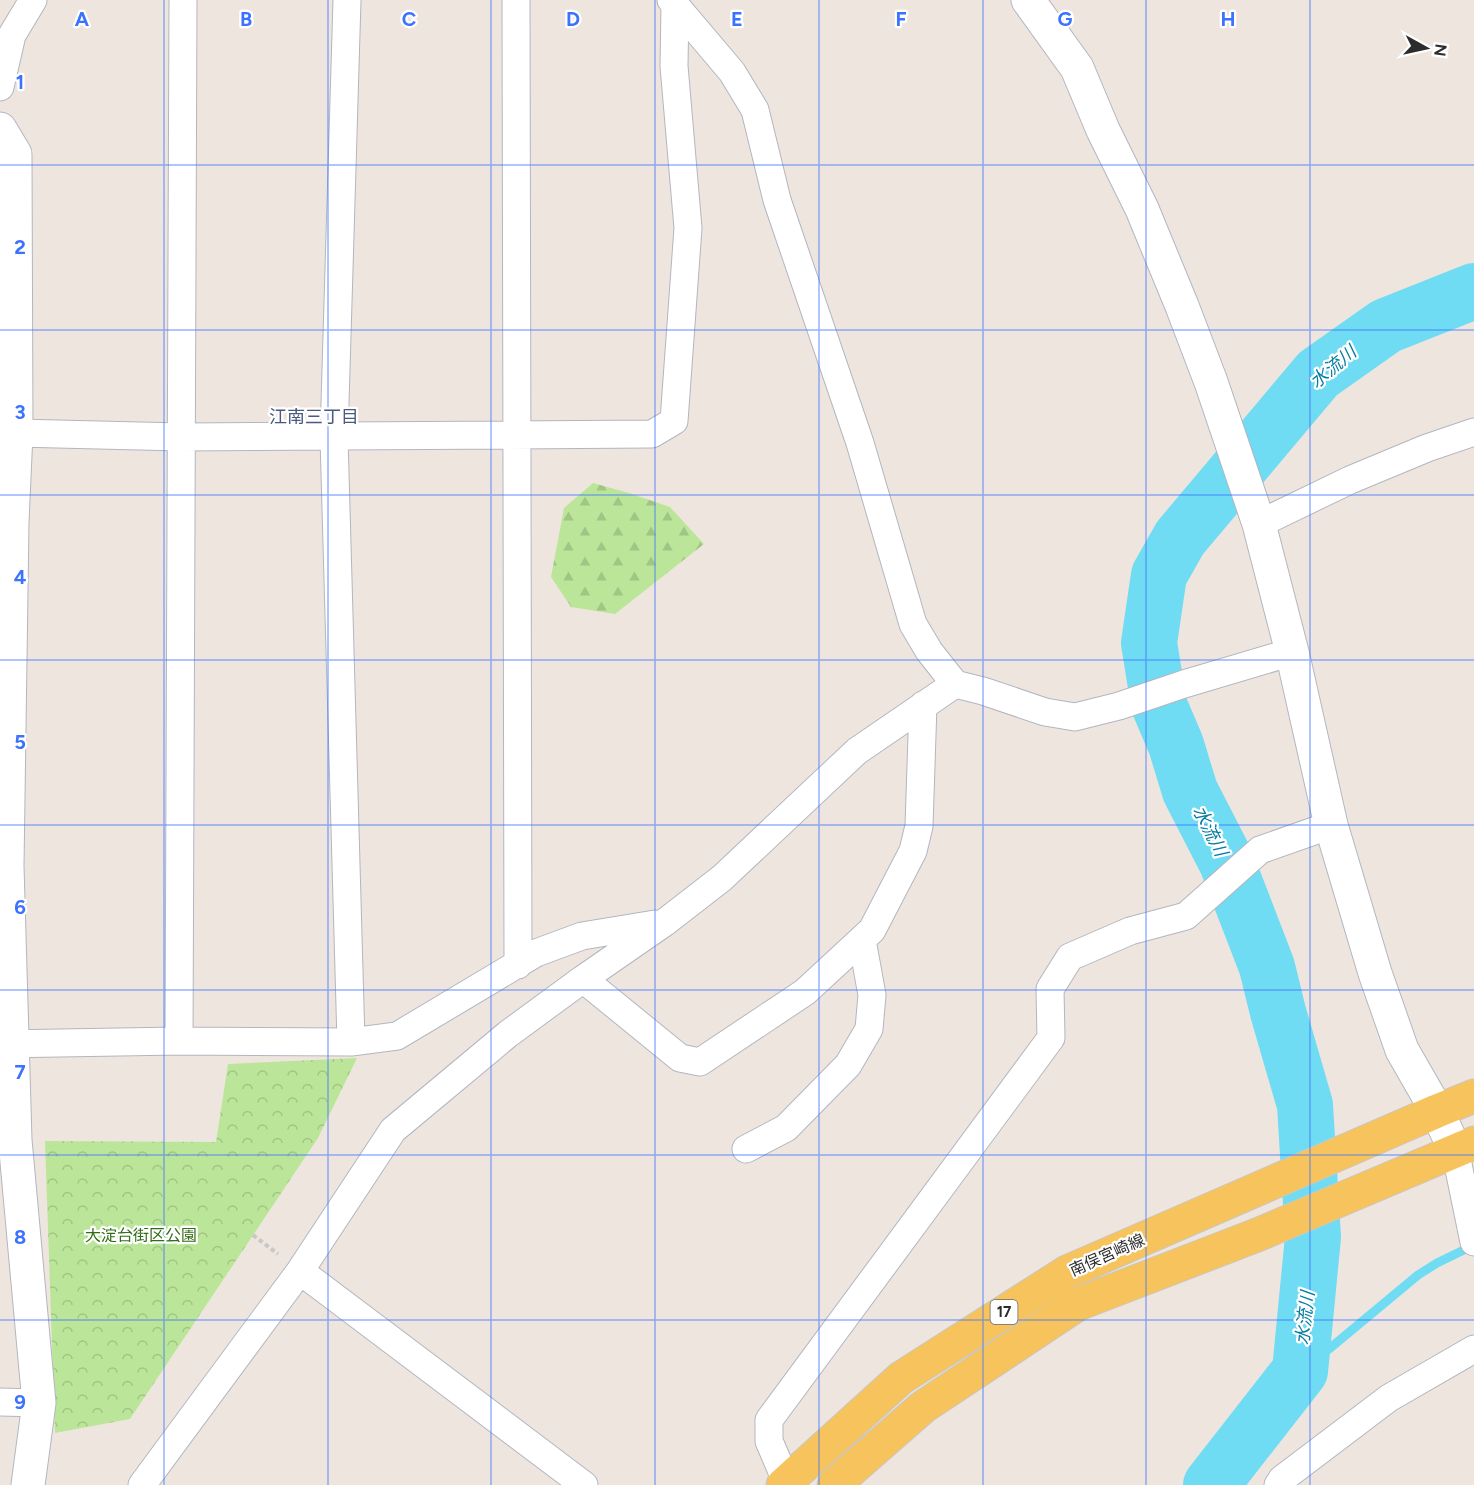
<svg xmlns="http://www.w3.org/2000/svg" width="1474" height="1485" font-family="Figtree,'Noto Sans JP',sans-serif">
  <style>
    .forest { fill: url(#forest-firs) }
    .park { fill: url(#park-crowns) }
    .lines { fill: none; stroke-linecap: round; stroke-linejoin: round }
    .stream { stroke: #6fdcf3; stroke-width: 9 }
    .river { stroke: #6fdcf3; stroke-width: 56 }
    .minor-casing { stroke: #b2b6c0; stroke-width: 29 }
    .tertiary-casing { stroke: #b2b6c0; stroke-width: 35 }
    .primary-casing { stroke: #c8c8c8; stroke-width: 35 }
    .path { stroke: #c8c8c8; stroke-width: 4; stroke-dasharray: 4.5 3; stroke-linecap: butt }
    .minor { stroke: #fff; stroke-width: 27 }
    .tertiary { stroke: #fff; stroke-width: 33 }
    .primary { stroke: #f6c35c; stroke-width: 33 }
    .grid { fill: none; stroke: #3b72ff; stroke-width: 1.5; stroke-opacity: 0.55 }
    .labels { text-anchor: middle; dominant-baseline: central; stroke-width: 4.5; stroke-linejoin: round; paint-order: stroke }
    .shield { fill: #fff; stroke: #6b6b6b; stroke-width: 1.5 }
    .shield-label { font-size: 15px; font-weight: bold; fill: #2c2c2c }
    .park-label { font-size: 16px; fill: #326d18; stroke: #fff }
    .street-label { font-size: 16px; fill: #2c2c2c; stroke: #fff }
    .water-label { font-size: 18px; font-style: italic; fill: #097da4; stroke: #fff }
    .neighbourhood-label { font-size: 18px; fill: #4a597f; stroke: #fff }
    .grid-label { font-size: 20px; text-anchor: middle; font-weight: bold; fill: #3b72ff; stroke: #fff; stroke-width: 4.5; stroke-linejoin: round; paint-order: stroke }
  </style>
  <defs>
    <pattern id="forest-firs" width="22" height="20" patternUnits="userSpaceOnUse" patternTransform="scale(1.5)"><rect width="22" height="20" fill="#bbe699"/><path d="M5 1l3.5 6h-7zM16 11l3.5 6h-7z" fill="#a1c584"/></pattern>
    <pattern id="park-crowns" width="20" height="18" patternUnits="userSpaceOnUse" patternTransform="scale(1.5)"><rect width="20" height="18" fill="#bbe699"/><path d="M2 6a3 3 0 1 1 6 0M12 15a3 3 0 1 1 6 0" fill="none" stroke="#a1c584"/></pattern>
  </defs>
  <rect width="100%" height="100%" fill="#eee6de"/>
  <path class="forest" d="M593,483L629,493L670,507L704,544L615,614L571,607L551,577L564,508Z"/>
  <path class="park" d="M357,1058L318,1138L130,1419L55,1433L45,1141L216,1142L228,1064Z"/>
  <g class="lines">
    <path class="stream" d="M1300,1371L1329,1349L1418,1275L1437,1263L1474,1245"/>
    <path class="river" d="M1211,1485L1300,1371L1313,1237L1305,1105L1278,1012L1267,967L1227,863L1190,791L1176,745L1159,705L1149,643L1159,575L1180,538L1318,374L1386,326L1474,291"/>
    <defs>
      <path id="minor" d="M347,0L334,437L351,1042
        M516,0L518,965
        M671,0L732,72L755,110L777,200L860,443L913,624L929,651L955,684L983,691L1045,712L1075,717L1119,706L1184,684L1292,652
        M0,87L12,35L33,0
        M16,433L181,437L652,434L674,421L688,228L674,66L675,4
        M1259,524L1350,480L1427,448L1474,432
        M583,979L680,1058L700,1062L805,992L872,930L913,851L919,826L923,705
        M179,1041L183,0
        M0,1044L179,1041L351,1042L397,1036L536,953L582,936L655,924
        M746,1149L786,1128L848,1065L869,1029L872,995L862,940
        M1455,1150L1474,1242
        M300,1271L584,1485
        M0,1402L39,1403
        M142,1485L300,1271L393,1130L508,1034L583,979L664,923L722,878L857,751L955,684
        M793,1485L786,1481L769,1441V1420L1051,1038L1050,989L1070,957L1130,931L1186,916L1260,850L1331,825
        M1278,1485L1282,1479L1389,1398L1474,1349"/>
      <path id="tertiary" d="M1028,0L1077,68L1103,130L1142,209L1182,306L1211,382L1259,524L1292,652L1331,825L1375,973L1402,1050L1437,1111L1455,1150
        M0,129L15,154L16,433L12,522L7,866L15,1140L39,1403L28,1485"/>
      <path id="primary" d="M783,1485L901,1378L1067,1272L1437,1111L1474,1096
        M834,1485L923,1407L1078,1304L1257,1235L1474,1143"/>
    </defs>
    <use href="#minor" class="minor-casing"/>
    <use href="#tertiary" class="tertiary-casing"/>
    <use href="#primary" class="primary-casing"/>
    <path class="path" d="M253,1235L278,1254"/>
    <use href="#minor" class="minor"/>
    <use href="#tertiary" class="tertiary"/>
    <use href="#primary" class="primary"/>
  </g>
  <path class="grid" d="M164,0V1485M328,0V1485M491,0V1485M655,0V1485M819,0V1485M983,0V1485M1146,0V1485M1310,0V1485M0,165H1474M0,330H1474M0,495H1474M0,660H1474M0,825H1474M0,990H1474M0,1155H1474M0,1320H1474"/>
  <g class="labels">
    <rect class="shield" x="990.5" y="1300" width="27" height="24" rx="4.5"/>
    <g class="shield-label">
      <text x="1004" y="1312">17</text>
    </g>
    <g class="park-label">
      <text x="141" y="1235">大淀台街区公園</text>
    </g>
    <g class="street-label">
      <text transform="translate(1107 1255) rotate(-24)">南俣宮崎線</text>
    </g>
    <g class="water-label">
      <text transform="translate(1333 367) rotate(-40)">水流川</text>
      <text transform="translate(1210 831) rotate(63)">水流川</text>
      <text transform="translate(1305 1318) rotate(-84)">水流川</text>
    </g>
    <g class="neighbourhood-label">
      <text x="314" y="417">江南三丁目</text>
    </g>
  </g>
  <g class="grid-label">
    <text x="82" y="26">A</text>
    <text x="246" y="26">B</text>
    <text x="409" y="26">C</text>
    <text x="573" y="26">D</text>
    <text x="737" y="26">E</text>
    <text x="901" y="26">F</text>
    <text x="1065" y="26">G</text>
    <text x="1228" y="26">H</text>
    <text x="20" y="89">1</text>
    <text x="20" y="254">2</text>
    <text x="20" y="419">3</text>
    <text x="20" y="584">4</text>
    <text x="20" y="749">5</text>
    <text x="20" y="914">6</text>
    <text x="20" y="1079">7</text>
    <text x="20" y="1244">8</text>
    <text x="20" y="1409">9</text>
  </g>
  <g transform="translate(1426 48) rotate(98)" stroke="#ffffff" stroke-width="4.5" paint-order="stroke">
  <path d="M0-4.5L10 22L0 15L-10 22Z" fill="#2c2c2c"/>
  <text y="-9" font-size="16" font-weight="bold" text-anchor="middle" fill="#2c2c2c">N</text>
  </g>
</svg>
